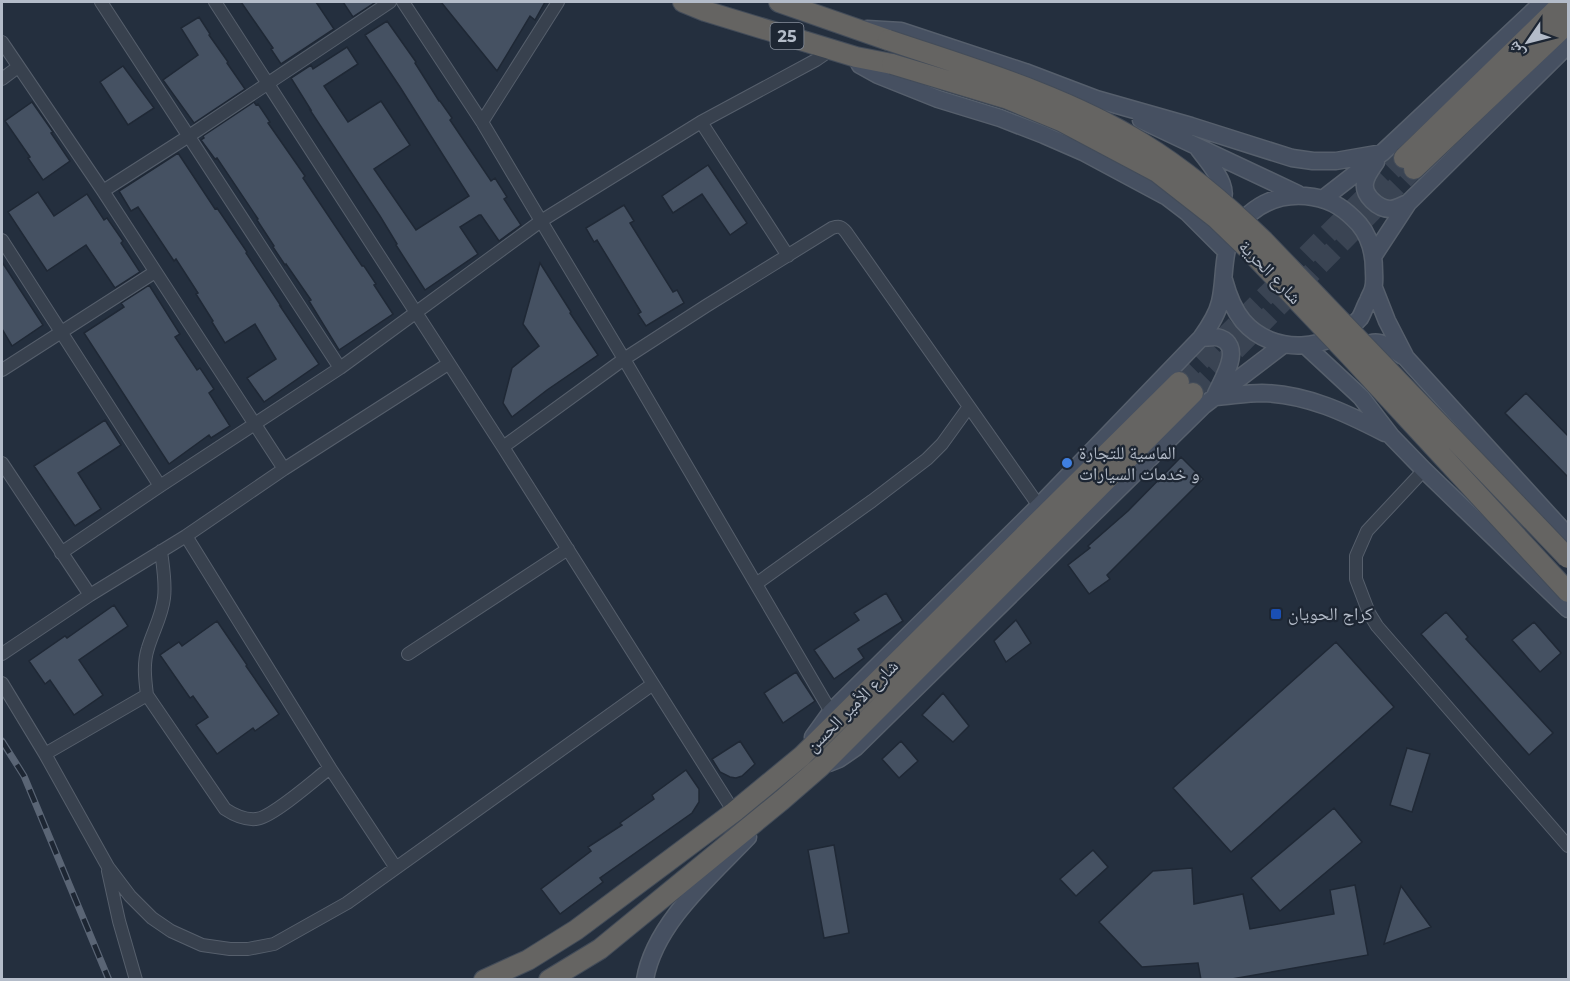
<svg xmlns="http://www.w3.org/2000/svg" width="1570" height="981" font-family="Montserrat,'Noto Naskh Arabic',sans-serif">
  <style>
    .building { fill: #455162; stroke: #1f2835; stroke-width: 1.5 }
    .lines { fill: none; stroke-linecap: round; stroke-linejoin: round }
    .trunk-tunnel { stroke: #3a4453; stroke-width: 20; stroke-dasharray: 20 10; stroke-linecap: butt }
    .minor-casing { stroke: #565f6c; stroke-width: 14 }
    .secondary-casing { stroke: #565f6c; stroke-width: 19 }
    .trunk-casing { stroke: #434c59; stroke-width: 22 }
    .minor { stroke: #38414e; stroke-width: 12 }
    .secondary { stroke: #465061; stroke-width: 16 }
    .trunk { stroke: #656462; stroke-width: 20 }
    .rail-casing { stroke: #5a6575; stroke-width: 7 }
    .rail { stroke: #1d2633; stroke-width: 4.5; stroke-dasharray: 14; stroke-linecap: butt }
    .trunk-bridge-casing { stroke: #434c59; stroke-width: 22; stroke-linecap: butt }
    .trunk-bridge { stroke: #656462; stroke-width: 20 }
    .shop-dot { fill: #3f7fe0; stroke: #1d2633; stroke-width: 2 }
    .transit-dot { fill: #1a4fb4; stroke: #1d2633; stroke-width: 2 }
    .labels { text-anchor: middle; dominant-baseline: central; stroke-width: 4.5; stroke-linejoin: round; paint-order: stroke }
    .shield { fill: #1d2633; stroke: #878f9c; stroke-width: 1.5 }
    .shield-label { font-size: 16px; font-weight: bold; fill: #b4bcc9 }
    .street-label { font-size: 18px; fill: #b4bcc9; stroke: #1d2633 }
    .poi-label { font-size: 18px; fill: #b4bcc9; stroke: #1d2633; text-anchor: start }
  </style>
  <rect width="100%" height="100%" fill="#242f3e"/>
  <path class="building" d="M241,2H316L334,29L281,64L271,49L273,48Z
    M343,2H376L353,17Z
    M441,2H545L535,20L530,16L497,71Z
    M199,17L210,34L209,35L228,62L227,63L245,89L194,123L163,80L198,55L181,28Z
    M387,21L416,62L415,63L439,101H440L452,118L450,120L491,181L495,178L507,197L504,199L521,225L499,241L481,215H479L460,227L478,254L425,290L396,245L397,244L380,216L310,110H311L291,78L311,65L313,69L347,47L358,64L324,86L348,122L381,101L410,145L374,169L416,230L469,196L400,87L365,35Z
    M123,66L154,108L128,125L100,82Z
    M32,102L53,132L51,133L70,161L43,180L28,158L30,157L5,121Z
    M254,102L256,105L258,104L270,122L268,123L305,176L303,178L362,266H364L376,284L374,285L393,314L339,350L309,301L311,300L286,264L285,265L273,247L274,246L257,220L258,219L217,158L215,159L201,140L204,138L203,136Z
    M178,153L215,209L217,208L247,252L246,253L281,306H280L319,364L264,402L247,378L276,359L255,324L225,343L212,322L213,321L196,294L198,293L176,259L174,261L138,207L131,211L119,191Z
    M708,165L747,223L730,235L702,194L673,213L662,196Z
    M38,192L54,216L87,194L104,220L107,218L123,241L121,243L140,272L115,288L86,245L47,271L8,212Z
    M624,205L634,221L630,223L673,292L677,290L684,303L646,326L638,314L641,312L597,240L594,242L586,228Z
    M2,262L43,325L12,346L2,329Z
    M540,263L571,312L570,313L598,355L547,390L512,417L503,403L512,368L539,346L523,324Z
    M149,285L180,334L175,337L197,370L200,368L214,389L209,393L230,426L211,438L209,435L169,464L84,333L124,307L121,303Z
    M1526,393L1569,437V478L1505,413Z
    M105,420L121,445L78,473L101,509L75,526L34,466Z
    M1181,457L1203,479L1107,575L1110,579L1089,594L1068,565L1090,548L1088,546L1128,511Z
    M886,593L903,621L858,649L864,658L834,679L814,650L859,620L854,613Z
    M114,605L128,626L79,660L103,695L74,715L50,680L45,684L29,661L65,636L67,638Z
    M1446,612L1468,637L1466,639L1553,733L1529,755L1421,634Z
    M1016,620L1031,643L1006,662L994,641Z
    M217,621L247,665L246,666L279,714L255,731L253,728L217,754L196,725L208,717L193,696L190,698L160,655L179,642L182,646Z
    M1534,622L1561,653L1540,672L1512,640Z
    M1336,642L1394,707L1231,852L1173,788Z
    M796,672L815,701L783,723L764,693Z
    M943,693L969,726L953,742L922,715Z
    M740,741L755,764L742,776L736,778L730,777L720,772L712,759Z
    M901,741L918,761L899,778L882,759Z
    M1407,748L1430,754L1412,812L1390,805Z
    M686,770L699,789V802L692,813L600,878L603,882L560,914L541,889L591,851L588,847L622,825L620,823L654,799L652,795Z
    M1334,808L1362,842L1280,911L1251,878Z
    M834,845L849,933L824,938L808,850Z
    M1093,850L1108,867L1076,896L1060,879Z
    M1192,868L1194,904L1243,894L1250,929L1334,914L1330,890L1355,885L1368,955L1226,980H1201L1198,963L1142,967L1099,922L1153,871Z
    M1401,886L1431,927L1384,944Z"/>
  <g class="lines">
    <path class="trunk-tunnel" d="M1179,382L1404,158
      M1193,393L1414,169"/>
    <defs>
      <path id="minor" d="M101,2L340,368
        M215,2L503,447L734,812
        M403,2L482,122L541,221L624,359L831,712
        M2,42L103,191L284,469
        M2,79L18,67
        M482,122L558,2
        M701,122L788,256
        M103,191L189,136L390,2
        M2,240L160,486
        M2,370L155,272
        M503,447L624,359L706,306L832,228C839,226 841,226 846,232L1039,506
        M2,463L90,595
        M1424,470L1367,531L1356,556V579L1369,613L1377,626L1568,846
        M186,536L330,768L396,868
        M61,553L160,486L340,368L541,221L701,122L816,60L832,49
        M756,584L872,501L927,459L942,444L968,408
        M2,654L90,595L186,536L284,469L448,364
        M408,654L568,549
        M2,683L45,754L108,867L130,896L152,918L171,931L202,945L230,949H248L274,944L347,903L653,684
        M147,695C145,679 143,663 148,648C153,631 162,616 164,598C166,583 163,567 161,551
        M45,754L147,695L225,809C234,815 245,820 256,819C272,818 315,779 330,768
        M108,871L119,921L136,980"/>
      <path id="secondary" d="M867,29L901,31L1025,72L1096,99L1191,126L1292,158L1313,161H1336L1382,153
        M856,57L860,65L878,75L938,99L1000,118L1044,135L1083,152L1167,197L1188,213L1226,251
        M1141,120L1298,194
        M1198,148C1209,164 1238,192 1215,209
        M1376,162C1372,168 1366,175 1365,183C1363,195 1378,209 1390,209C1396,209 1402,205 1408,203
        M1324,198L1382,153L1543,2
        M1374,255L1408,203L1568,45
        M1374,288L1387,321L1406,358L1568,536
        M1201,338C1207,338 1215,336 1220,338C1244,347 1222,380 1216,394
        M1306,346L1361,397L1391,436L1424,470L1568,609
        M1357,356C1372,333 1385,344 1403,356
        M1215,397C1231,396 1246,393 1262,393C1307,394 1346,413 1385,433
        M813,737L831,712L1039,506L1201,338C1209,327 1217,315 1220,302C1226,277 1221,248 1237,227C1257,202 1282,192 1313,197C1333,200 1346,210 1359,224C1370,237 1374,254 1374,271C1374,276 1375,283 1373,289C1372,293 1369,297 1368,301C1365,306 1363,313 1360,318C1330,352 1273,356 1243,321C1233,309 1228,295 1224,280
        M829,763L839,759L855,748L1203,406L1283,345
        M645,980C654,924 711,876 748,837"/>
      <path id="trunk" d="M683,2L705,11L856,57L892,64
        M779,2L888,40
        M1404,158L1564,2
        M1414,169L1568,23
        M484,980L528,960L576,930L734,812L802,756L1179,382
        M549,980L600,949L782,800L820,767L1193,393"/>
    </defs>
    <use href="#minor" class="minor-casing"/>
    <use href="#secondary" class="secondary-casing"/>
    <use href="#trunk" class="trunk-casing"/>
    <use href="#minor" class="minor"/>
    <use href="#secondary" class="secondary"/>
    <use href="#trunk" class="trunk"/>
    <defs>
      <path id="rail" d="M2,741L24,776L109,980"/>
    </defs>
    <use href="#rail" class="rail-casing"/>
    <use href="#rail" class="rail"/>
    <defs>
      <path id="trunk-bridge" d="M888,40C974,69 1064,95 1142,143C1186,170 1227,205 1264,241L1568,558
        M892,64L1008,99L1061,121L1157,172L1217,219L1247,248L1350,356L1568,592"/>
    </defs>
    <use href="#trunk-bridge" class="trunk-bridge-casing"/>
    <use href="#trunk-bridge" class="trunk-bridge"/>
  </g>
  <circle class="shop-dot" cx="1067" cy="463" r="6"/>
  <rect class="transit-dot" x="1270" y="608" width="12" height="12" rx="3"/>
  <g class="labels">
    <rect class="shield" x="770.5" y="23" width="33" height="26" rx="4.5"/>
    <g class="shield-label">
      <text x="787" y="36">25</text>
    </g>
    <g class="street-label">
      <text transform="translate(1270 272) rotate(46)">شارع الحرية</text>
      <text transform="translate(852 706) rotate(-45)">شارع الأمير الحسن</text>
    </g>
    <g class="poi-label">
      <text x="1079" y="453">الماسية للتجارة<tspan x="1079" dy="21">و خدمات السيارات</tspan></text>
      <text x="1288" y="614">كراج الحويان</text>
    </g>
  </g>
  <rect width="1570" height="981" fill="none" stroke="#b4bcc9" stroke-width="6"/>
  <g transform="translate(1528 42) rotate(235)" stroke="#1d2633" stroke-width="4.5" paint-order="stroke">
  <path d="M0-4.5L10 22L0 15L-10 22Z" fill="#b4bcc9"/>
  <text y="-9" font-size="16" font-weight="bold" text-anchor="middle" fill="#b4bcc9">ش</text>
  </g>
</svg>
